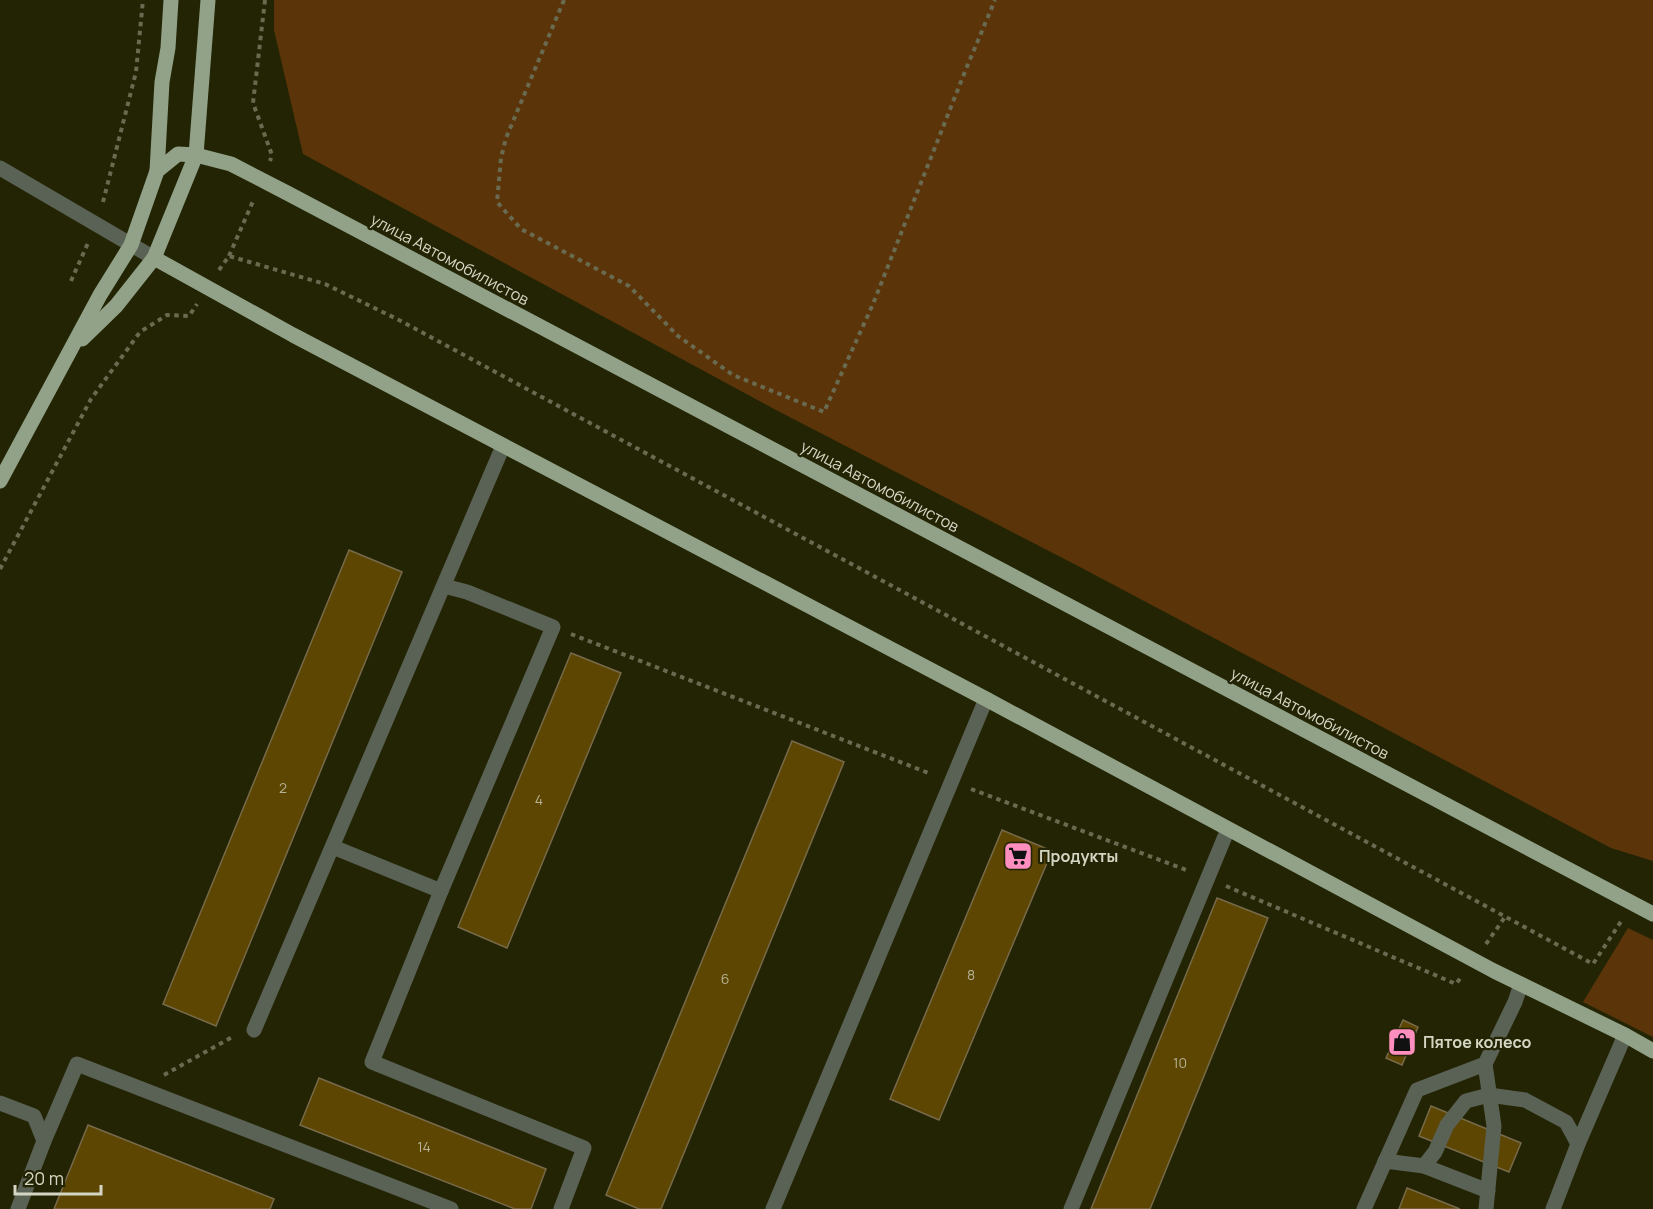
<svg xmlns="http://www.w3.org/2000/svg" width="1653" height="1209" font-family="Manrope,sans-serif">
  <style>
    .green { fill: #5b3509 }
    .building { fill: #5c4602; stroke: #776a4a; stroke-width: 1.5 }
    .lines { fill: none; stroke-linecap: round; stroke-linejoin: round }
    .path { stroke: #696a50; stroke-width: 4; stroke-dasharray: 4.5 4.5; stroke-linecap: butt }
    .minor { stroke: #5a6255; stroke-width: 15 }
    .major { stroke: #91a288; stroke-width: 15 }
    .labels { text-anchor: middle; stroke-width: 4.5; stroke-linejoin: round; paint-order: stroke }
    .number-label { font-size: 14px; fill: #b6b293 }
    .street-label { font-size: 16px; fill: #d4d6c3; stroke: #232404 }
    .poi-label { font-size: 16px; font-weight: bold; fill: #d4d6c3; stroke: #232404; text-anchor: start }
  </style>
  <rect width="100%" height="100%" fill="#232404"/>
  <g class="green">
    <path d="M 274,0 L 1653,0 L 1653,861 L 1611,848 L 1078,566 L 774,409 L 303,154 L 274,30 Z"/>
    <path d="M 1628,928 L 1653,940 L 1653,1037 L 1583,1002 Z"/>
  </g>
  <g class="building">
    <path d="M 349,550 L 402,572 L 216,1026 L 163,1004 Z"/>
    <path d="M 571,653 L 621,673 L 507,948 L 458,927 Z"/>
    <path d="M 792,741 L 844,762 L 661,1209 L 639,1209 L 606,1195 Z"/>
    <path d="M 1002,830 L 1052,851 L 939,1120 L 890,1099 Z"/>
    <path d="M 1217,898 L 1268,918 L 1150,1209 L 1091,1209 Z"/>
    <path d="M 1403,1020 L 1418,1027 L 1402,1065 L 1386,1058 Z"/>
    <path d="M 319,1078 L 546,1169 L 531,1209 L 515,1209 L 300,1125 Z"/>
    <path d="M 1431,1106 L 1521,1143 L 1509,1172 L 1419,1136 Z"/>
    <path d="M 88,1125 L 274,1199 L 270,1209 L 54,1209 Z"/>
    <path d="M 1407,1188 L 1440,1201 L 1460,1209 L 1399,1209 Z"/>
  </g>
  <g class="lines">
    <g class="path">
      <path d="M 265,0 L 253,103 L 272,155 L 270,161"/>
      <path d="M 564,0 L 506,138 L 501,158 L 497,202 L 521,229 L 629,286 L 678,336 L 733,375 L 824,412 L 873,304 L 966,69 L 995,0"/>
      <path d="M 103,202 L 136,72 L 143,0"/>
      <path d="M 229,256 L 254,199"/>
      <path d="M 219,270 L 229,256 L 325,284 L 399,320 L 1593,964 L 1622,920"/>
      <path d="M 71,281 L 88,243"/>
      <path d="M 0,569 L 91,399 L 140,332 L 167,315 L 189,316 L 197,304"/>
      <path d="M 571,634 L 931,774"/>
      <path d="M 971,789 L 1189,871"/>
      <path d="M 1226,886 L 1456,984 L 1462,976"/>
      <path d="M 1486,944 L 1505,917"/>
      <path d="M 164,1075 L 234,1036"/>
    </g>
    <g class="minor">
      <path d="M 0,168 L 154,258"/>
      <path d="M 333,847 L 441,891 L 372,1062 L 584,1148 L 561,1209"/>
      <path d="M 441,891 L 553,627 L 467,592 L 444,586"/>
      <path d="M 254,1030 L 503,446"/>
      <path d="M 0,1103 L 34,1116 L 44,1141 L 18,1209"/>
      <path d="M 44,1141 L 77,1064 L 451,1209"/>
      <path d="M 1385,1161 L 1424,1166 L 1435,1152 L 1447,1125 L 1466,1101 L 1489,1095 L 1525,1100 L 1566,1122 L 1578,1144"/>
      <path d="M 1424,1166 L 1488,1191"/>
      <path d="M 773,1209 L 986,699"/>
      <path d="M 1071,1209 L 1228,829"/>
      <path d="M 1364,1209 L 1417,1090 L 1485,1064"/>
      <path d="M 1486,1209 L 1494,1126 L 1485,1064 L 1515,1002 L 1521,984"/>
      <path d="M 1553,1209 L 1578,1144 L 1625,1035"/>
    </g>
    <g class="major">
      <path d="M 157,171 L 162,82 L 168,48 L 171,0"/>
      <path d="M 154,258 L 293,335 L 986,699 L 1494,971 L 1625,1035 L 1653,1051"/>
      <path d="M 82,339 L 116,306 L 154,258 L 196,155 L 208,0"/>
      <path d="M 0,481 L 100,295 L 131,245 L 157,171 L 178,154 L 196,155 L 231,164 L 289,194 L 1653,914"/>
    </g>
  </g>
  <defs>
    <g id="supermarket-square" transform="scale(1.5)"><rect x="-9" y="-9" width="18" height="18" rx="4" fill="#fe8ebe" stroke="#232404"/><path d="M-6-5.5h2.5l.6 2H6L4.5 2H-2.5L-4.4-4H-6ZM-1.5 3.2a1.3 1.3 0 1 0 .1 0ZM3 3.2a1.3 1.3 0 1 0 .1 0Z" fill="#111"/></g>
    <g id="shop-square" transform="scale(1.5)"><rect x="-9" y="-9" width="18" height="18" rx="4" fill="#fe8ebe" stroke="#232404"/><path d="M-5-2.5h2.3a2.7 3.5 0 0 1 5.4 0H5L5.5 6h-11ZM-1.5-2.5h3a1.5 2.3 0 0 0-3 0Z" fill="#111"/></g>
  </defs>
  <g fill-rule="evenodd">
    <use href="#supermarket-square" x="1018" y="856"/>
    <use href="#shop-square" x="1402" y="1042"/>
  </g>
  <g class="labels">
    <g class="number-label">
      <text x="283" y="793">2</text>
      <text x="539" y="805">4</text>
      <text x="971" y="980">8</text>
      <text x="725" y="984">6</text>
      <text x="1180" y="1068">10</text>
      <text x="424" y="1152">14</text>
    </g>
    <g class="street-label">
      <text transform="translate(450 259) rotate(28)" y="6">улица Автомобилистов</text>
      <text transform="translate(880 486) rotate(28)" y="6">улица Автомобилистов</text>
      <text transform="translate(1310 713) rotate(28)" y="6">улица Автомобилистов</text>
    </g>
    <g class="poi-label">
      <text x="1039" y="862">Продукты</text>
      <text x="1423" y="1048">Пятое колесо</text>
    </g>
  </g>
  <path d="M15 1185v9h86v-9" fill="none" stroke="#d4d6c3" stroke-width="3"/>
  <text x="24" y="1185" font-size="18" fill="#d4d6c3" stroke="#232404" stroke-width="4.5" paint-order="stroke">20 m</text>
</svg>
